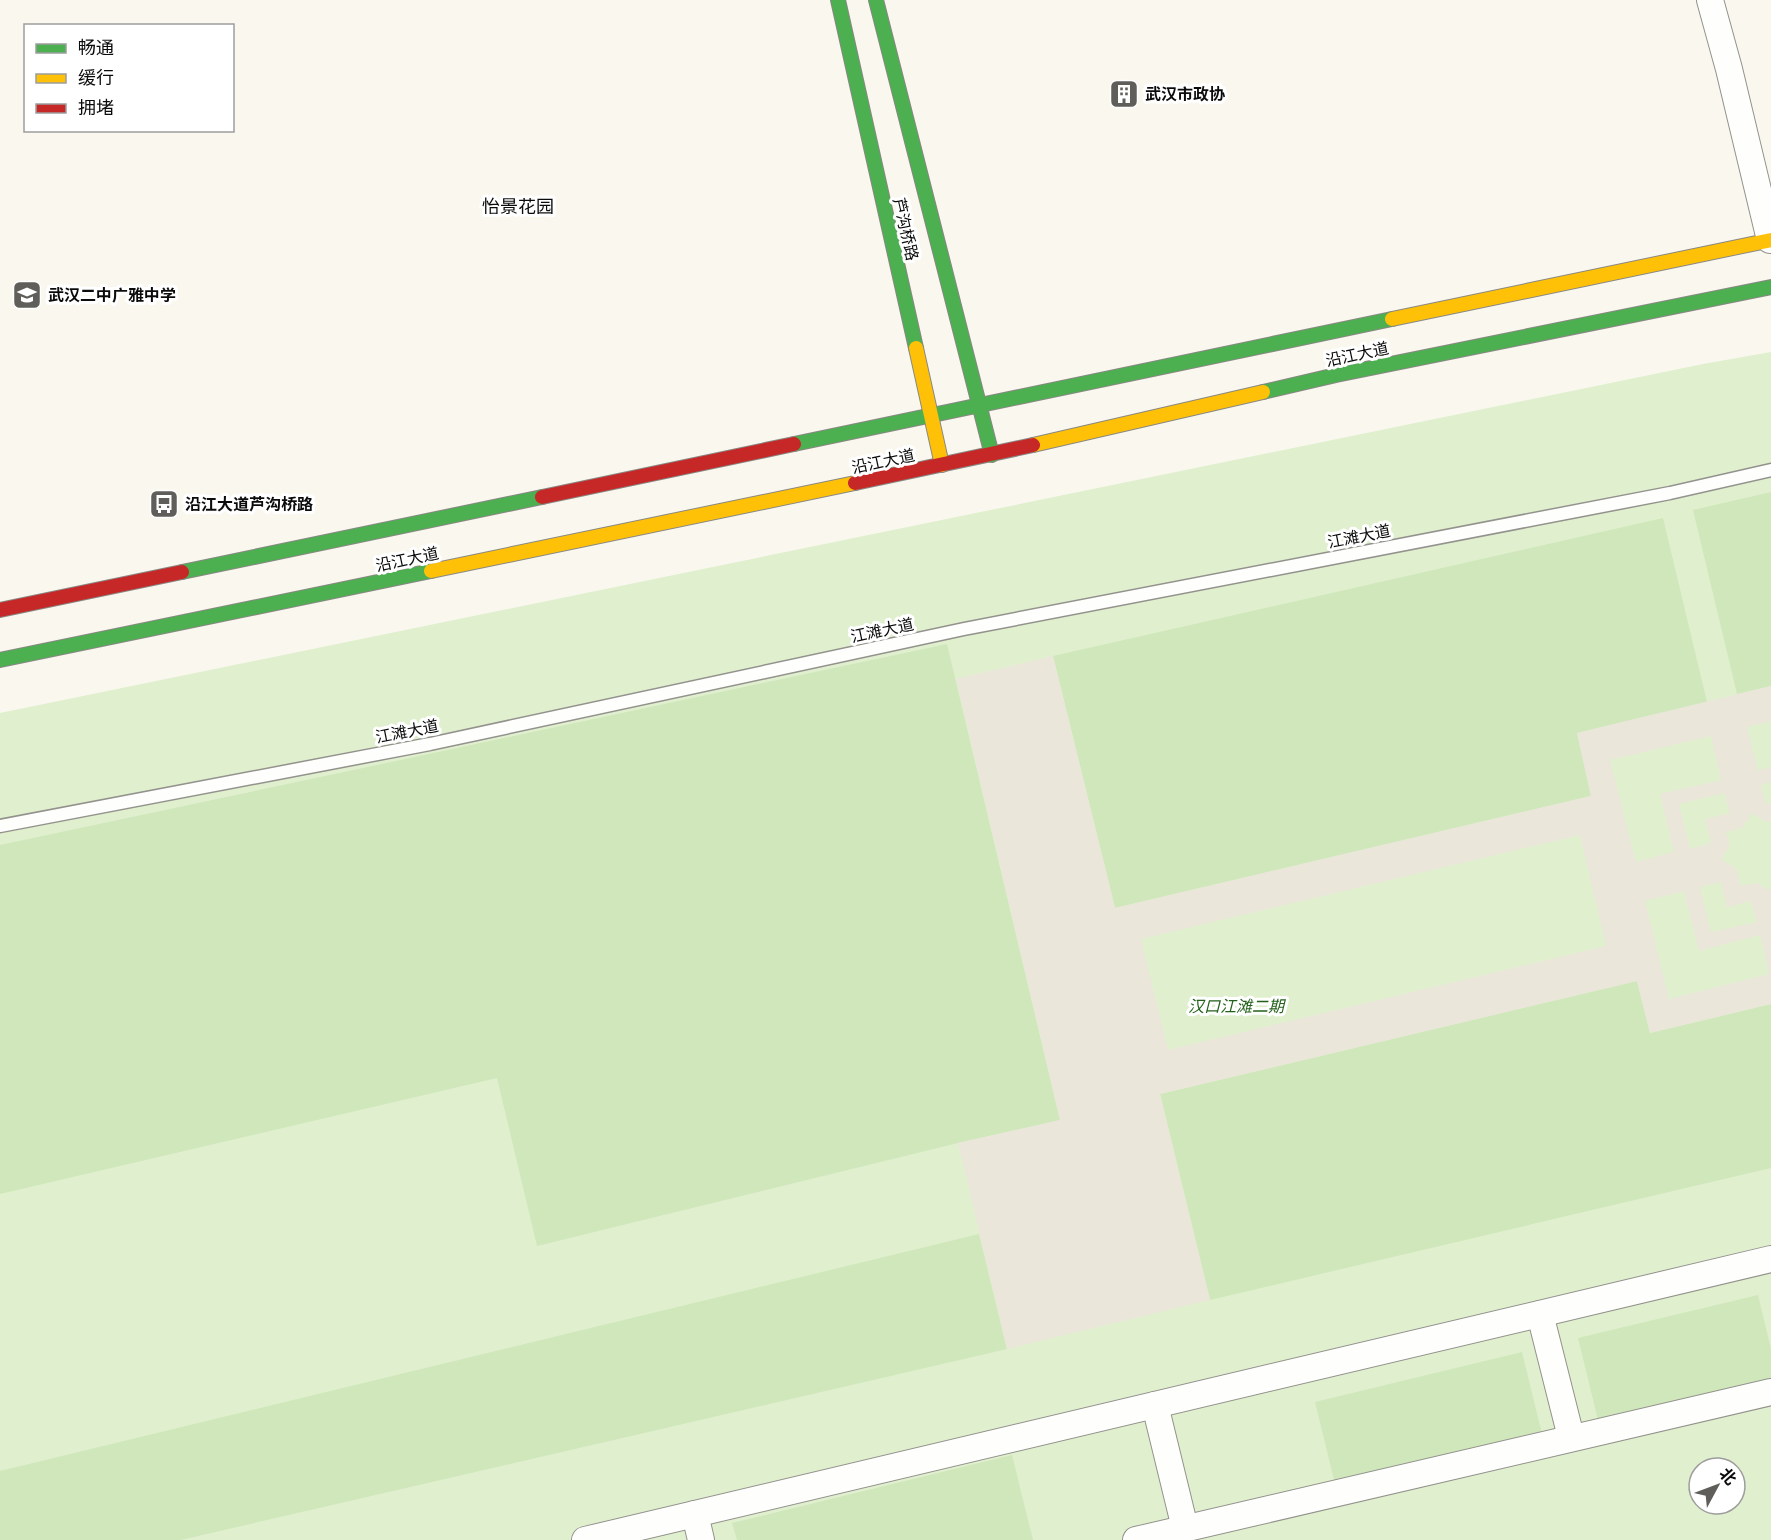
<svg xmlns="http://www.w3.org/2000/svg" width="1771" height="1540" font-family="'PT Serif','Noto Sans SC',serif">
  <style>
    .green { fill: #e0efce; fill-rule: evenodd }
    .forest { fill: #cfe7bb }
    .plaza { fill: #eae7da; fill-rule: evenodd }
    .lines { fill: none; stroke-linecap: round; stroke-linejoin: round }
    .lane-casing { stroke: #93928d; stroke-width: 15 }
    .street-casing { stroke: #93928d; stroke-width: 28 }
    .fast-casing { stroke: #898884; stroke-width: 16 }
    .slow-casing { stroke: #898884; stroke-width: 16 }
    .jam-casing { stroke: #898884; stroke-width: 16 }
    .lane { stroke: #fefefc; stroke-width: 12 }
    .street { stroke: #fefefc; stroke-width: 26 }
    .fast { stroke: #4caf50; stroke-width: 14 }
    .slow { stroke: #ffc107; stroke-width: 14 }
    .jam { stroke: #c62828; stroke-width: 14 }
    .labels { text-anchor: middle; stroke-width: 6; stroke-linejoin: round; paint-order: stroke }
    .poi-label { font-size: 16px; font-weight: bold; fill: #0b0b0b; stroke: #fff; text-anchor: start }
    .street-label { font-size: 16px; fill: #0b0b0b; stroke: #fff }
    .park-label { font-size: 16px; font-style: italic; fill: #24621c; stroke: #fff }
    .neighbourhood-label { font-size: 18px; fill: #0b0b0b; stroke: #fff }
  </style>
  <rect width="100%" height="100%" fill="#faf8ee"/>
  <path class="green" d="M 1771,352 L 1771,1540 L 0,1540 L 0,713 L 1703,364 ZM 1699,1468 L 1735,1468 L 1735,1504 L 1699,1504 Z"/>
  <g class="forest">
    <path d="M 1771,492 L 1771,686 L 1737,694 L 1693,510 Z"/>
    <path d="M 1663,518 L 1707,702 L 1577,733 L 1591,796 L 1115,908 L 1053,656 Z"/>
    <path d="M 947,644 L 1060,1120 L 958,1143 L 537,1246 L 497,1078 L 0,1194 L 0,845 Z"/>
    <path d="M 1637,981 L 1650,1033 L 1771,1004 L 1771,1168 L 1210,1300 L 1160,1094 Z"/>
    <path d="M 979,1234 L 1007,1349 L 181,1540 L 0,1540 L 0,1471 Z"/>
    <path d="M 1758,1295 L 1771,1349 L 1771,1382 L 1599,1424 L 1578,1338 Z"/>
    <path d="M 1522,1352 L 1543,1438 L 1336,1488 L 1315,1402 Z"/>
    <path d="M 1012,1455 L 1033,1540 L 737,1540 L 732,1523 Z"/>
  </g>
  <path class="plaza" d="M 1053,656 L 1115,908 L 1591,796 L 1577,733 L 1771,686 L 1771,721 L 1747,727 L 1758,770 L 1771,767 L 1771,782 L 1761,785 L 1766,804 L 1771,803 L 1771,820 L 1766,822 L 1752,813 L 1742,828 L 1726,832 L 1730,846 L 1721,859 L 1736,869 L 1741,886 L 1757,883 L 1768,890 L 1771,886 L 1771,1004 L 1650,1033 L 1637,981 L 1160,1094 L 1210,1300 L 1007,1349 L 958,1143 L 1060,1120 L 956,679 ZM 1711,736 L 1721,780 L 1660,794 L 1674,852 L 1636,862 L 1610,760 ZM 1724,793 L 1730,813 L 1705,819 L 1711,843 L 1690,849 L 1679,804 ZM 1580,835 L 1606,946 L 1168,1050 L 1141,939 ZM 1721,882 L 1727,907 L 1751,901 L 1757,922 L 1711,932 L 1700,887 ZM 1684,891 L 1699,951 L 1760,935 L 1769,974 L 1669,999 L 1645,901 Z"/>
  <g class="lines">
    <g class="lane-casing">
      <path id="lane" d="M 0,826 L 430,744 L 964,629 L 1670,493 L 1771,470"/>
    </g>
    <g class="street-casing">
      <g id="street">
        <path d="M 1710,0 L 1729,69 L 1770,240"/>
        <path d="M 1540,1314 L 1571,1437"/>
        <path d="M 1155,1405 L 1185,1528"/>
        <path d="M 695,1514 L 701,1540"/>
        <path d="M 585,1540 L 1771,1259"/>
        <path d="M 1136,1540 L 1771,1392"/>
      </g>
    </g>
    <g class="fast-casing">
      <g id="fast">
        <path d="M 838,0 L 916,348"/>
        <path d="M 876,0 L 992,455"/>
        <path d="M 1263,392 L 1336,375 L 1771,287"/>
        <path d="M 794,444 L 1392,319"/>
        <path d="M 182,572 L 542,497"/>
        <path d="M 0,660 L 431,571"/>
      </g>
    </g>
    <g class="slow-casing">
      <g id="slow">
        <path d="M 1392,319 L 1771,240"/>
        <path d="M 916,348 L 942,465"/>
        <path d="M 1033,445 L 1263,392"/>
        <path d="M 431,571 L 855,483"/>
      </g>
    </g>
    <g class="jam-casing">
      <g id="jam">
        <path d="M 855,483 L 1033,445"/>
        <path d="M 542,497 L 794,444"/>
        <path d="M 0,610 L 182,572"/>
      </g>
    </g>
    <use href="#lane" class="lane"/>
    <use href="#street" class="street"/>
    <use href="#fast" class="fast"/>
    <use href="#slow" class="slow"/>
    <use href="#jam" class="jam"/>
  </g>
  <defs>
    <g id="building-square" transform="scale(1.5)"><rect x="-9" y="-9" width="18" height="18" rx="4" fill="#5f5e5a" stroke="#fff"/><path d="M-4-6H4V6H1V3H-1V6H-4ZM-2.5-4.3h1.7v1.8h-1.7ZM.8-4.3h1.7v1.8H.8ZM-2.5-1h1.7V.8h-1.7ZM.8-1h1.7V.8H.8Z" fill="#fff"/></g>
    <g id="school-square" transform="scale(1.5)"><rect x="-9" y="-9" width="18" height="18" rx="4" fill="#5f5e5a" stroke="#fff"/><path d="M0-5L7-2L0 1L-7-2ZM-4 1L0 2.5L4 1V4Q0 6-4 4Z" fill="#fff"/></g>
    <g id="bus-square" transform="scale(1.5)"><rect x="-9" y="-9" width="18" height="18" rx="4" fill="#5f5e5a" stroke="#fff"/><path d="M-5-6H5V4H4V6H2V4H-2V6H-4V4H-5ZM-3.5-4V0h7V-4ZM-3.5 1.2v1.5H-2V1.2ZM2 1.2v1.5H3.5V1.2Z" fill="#fff"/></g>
  </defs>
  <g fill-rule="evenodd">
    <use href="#building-square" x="1124" y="94"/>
    <use href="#school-square" x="27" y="295"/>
    <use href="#bus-square" x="164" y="504"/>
  </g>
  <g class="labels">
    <g class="poi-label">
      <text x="1145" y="100">武汉市政协</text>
      <text x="48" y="301">武汉二中广雅中学</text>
      <text x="185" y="510">沿江大道芦沟桥路</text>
    </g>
    <g class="street-label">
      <text transform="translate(906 229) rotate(77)" y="6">芦沟桥路</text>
      <text transform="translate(1357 354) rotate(-12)" y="6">沿江大道</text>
      <text transform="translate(883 461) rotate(-12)" y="6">沿江大道</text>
      <text transform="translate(1359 536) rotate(-11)" y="6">江滩大道</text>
      <text transform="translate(407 559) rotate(-12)" y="6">沿江大道</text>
      <text transform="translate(882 630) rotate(-12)" y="6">江滩大道</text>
      <text transform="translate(407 731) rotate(-11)" y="6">江滩大道</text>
    </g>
    <g class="park-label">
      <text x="1236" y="1012">汉口江滩二期</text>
    </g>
    <g class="neighbourhood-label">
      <text x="518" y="213">怡景花园</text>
    </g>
  </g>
  <rect x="24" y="24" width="210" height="108" fill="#ffffff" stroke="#9d9d9d" stroke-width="1.5"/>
  <rect x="36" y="44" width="30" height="9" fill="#4caf50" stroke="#9d9d9d" stroke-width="1.5"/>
  <text x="78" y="54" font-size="18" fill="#0b0b0b">畅通</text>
  <rect x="36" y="74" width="30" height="9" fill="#ffc107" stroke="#9d9d9d" stroke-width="1.5"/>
  <text x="78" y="84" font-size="18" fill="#0b0b0b">缓行</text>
  <rect x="36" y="104" width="30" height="9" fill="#c62828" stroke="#9d9d9d" stroke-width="1.5"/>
  <text x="78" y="114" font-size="18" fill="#0b0b0b">拥堵</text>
  <g transform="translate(1717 1486) rotate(49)"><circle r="28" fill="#ffffff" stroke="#9d9d9d" stroke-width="1.5"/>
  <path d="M0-4.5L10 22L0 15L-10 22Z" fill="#5f5e5a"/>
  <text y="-9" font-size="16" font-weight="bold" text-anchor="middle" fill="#0b0b0b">北</text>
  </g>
</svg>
